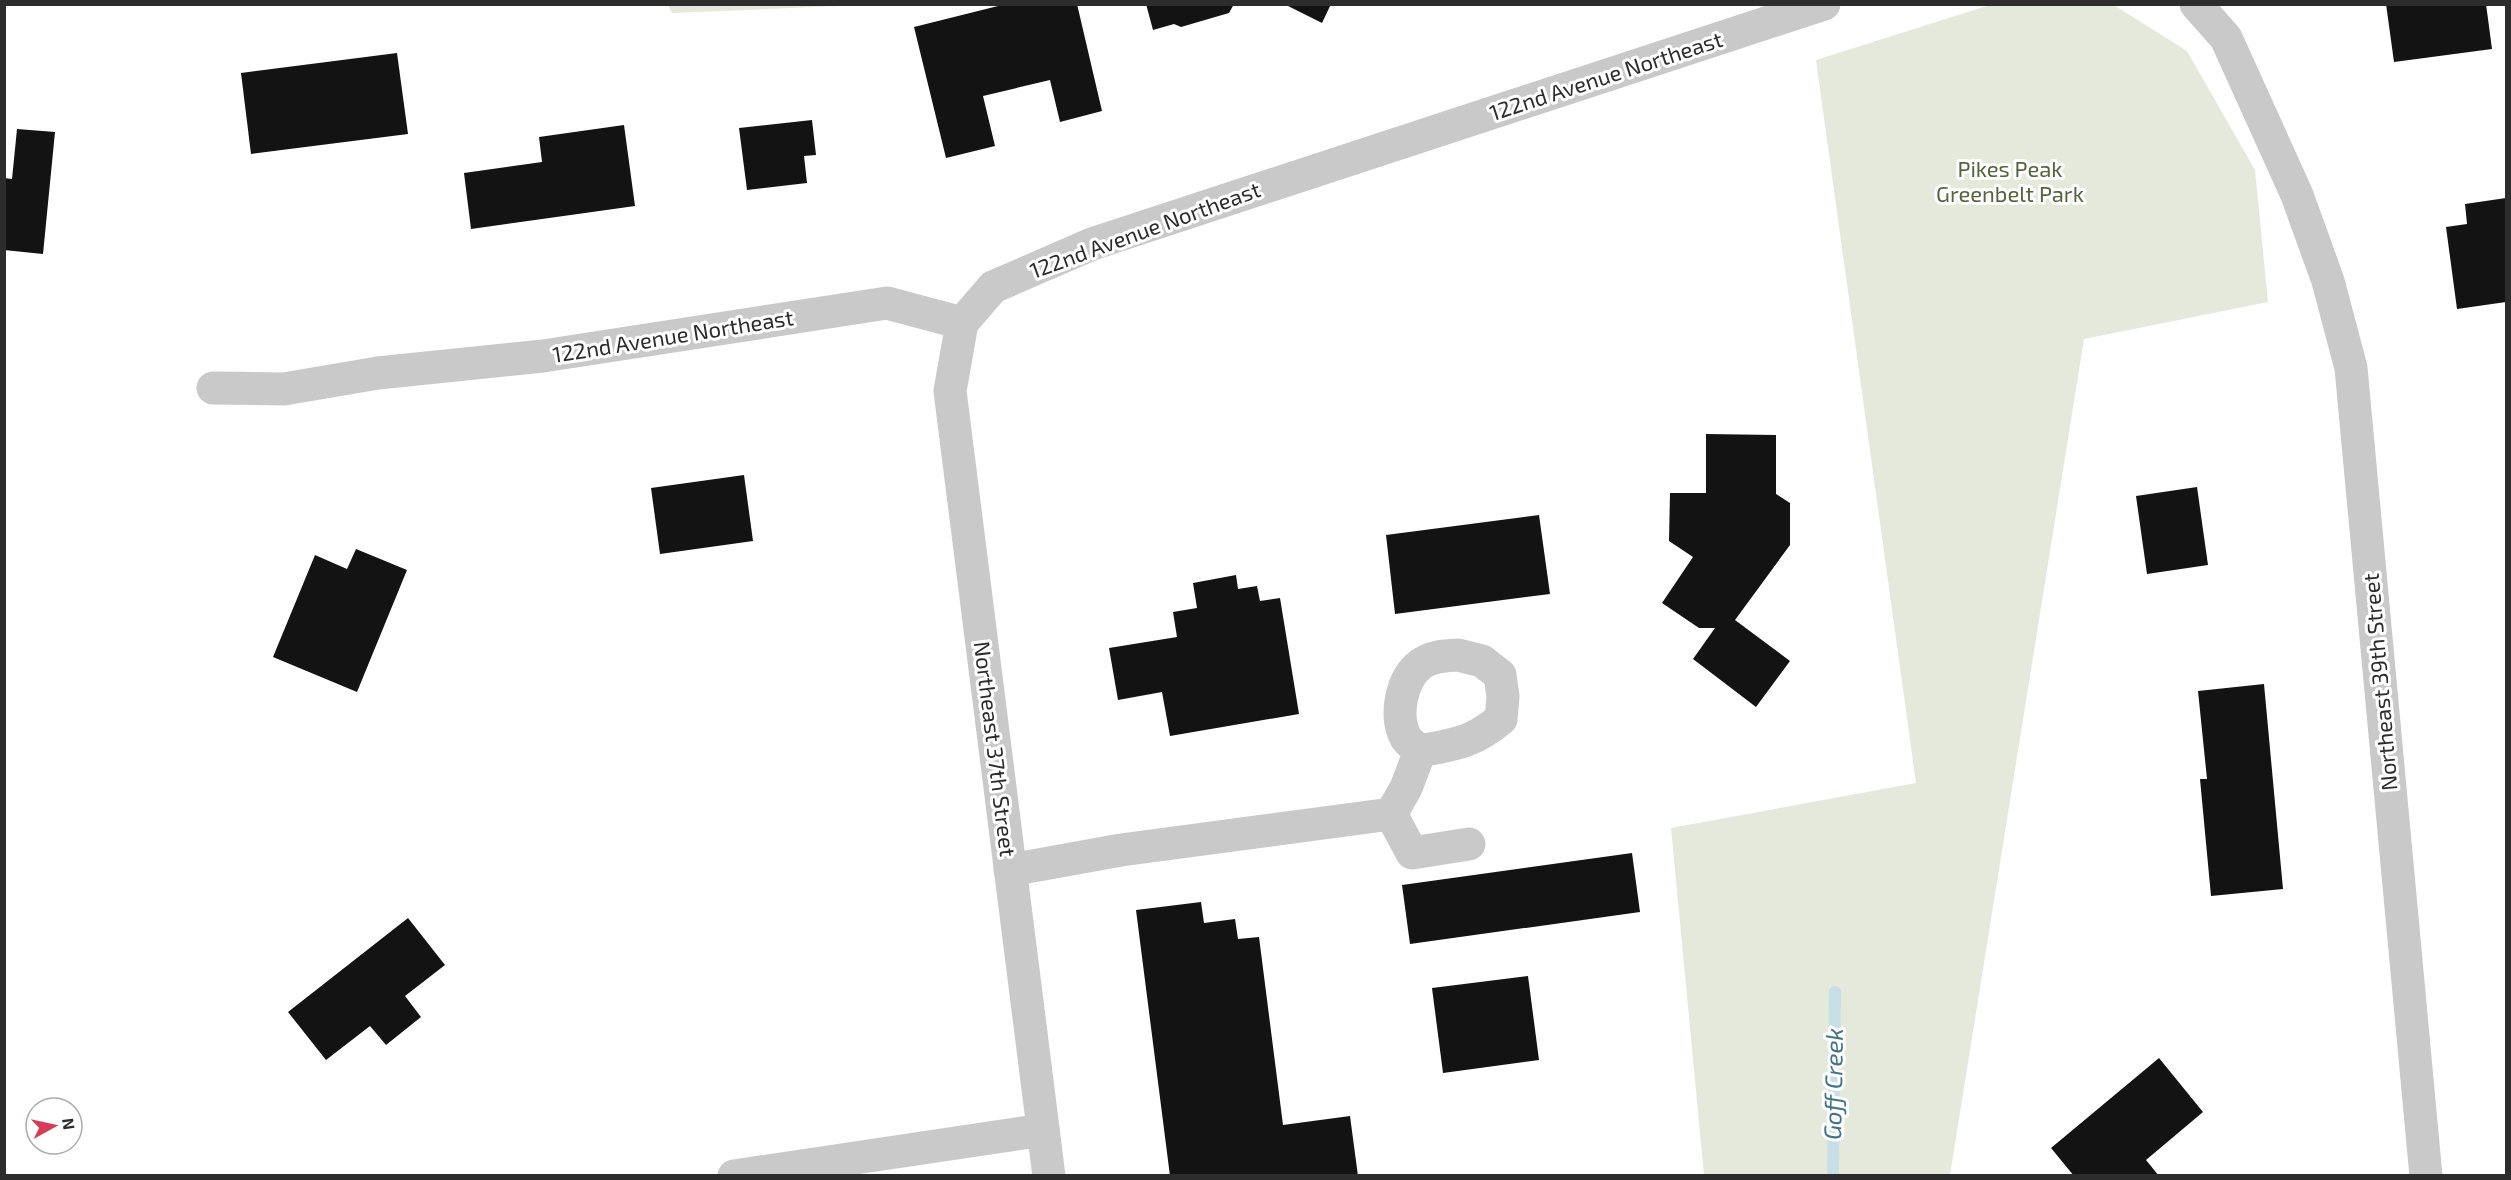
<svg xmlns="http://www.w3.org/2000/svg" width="2511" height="1180" font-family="'Exo 2',sans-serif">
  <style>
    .green { fill: #e4e9db }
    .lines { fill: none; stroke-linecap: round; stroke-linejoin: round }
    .stream { stroke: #c8dfe8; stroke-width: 12 }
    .building { fill: #131313 }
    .minor { stroke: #c9c9c9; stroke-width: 33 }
    .labels { text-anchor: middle; stroke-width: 6; stroke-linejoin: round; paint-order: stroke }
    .street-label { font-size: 22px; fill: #2c2c2c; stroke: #fff }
    .park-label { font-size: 22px; fill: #54643e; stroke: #fff }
    .water-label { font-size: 24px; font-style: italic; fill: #427387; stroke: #fff }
  </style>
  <rect width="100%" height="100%" fill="#fff"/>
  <g class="green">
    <path d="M 1993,4 L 2114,5 L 2187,51 L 2255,170 L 2268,302 L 2084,339 L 1950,1175 L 1704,1175 L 1671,828 L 1916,783 L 1816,60 Z"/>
    <path d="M 668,5 L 863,5 L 672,13 Z"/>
  </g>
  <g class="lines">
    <path class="stream" d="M 1833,1176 L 1835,992"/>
  </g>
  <g class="building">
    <path d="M 1006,4 L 1077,4 L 1102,111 L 1060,122 L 1050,80 L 983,96 L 995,146 L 946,158 L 914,27 Z"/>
    <path d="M 1146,4 L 1234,4 L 1229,13 L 1181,27 L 1174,24 L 1153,30 Z"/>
    <path d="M 1284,4 L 1331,4 L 1322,23 Z"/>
    <path d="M 2386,4 L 2486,4 L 2492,49 L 2394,62 Z"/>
    <path d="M 397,53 L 408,134 L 251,154 L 241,73 Z"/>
    <path d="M 812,120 L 816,155 L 804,156 L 807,183 L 747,190 L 739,128 Z"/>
    <path d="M 624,125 L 635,206 L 471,229 L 464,173 L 542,162 L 539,137 Z"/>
    <path d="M 17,129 L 55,132 L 43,254 L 4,250 L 4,178 L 12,179 Z"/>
    <path d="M 2506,198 L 2506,302 L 2457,309 L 2446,227 L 2467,224 L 2465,204 Z"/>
    <path d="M 1706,434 L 1776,435 L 1776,494 L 1790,503 L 1790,545 L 1735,620 L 1790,661 L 1756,707 L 1693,659 L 1715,628 L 1699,628 L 1662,603 L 1693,557 L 1669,541 L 1670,493 L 1706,493 Z"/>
    <path d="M 744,475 L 753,541 L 660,554 L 651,488 Z"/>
    <path d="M 2197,487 L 2208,565 L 2147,574 L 2136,496 Z"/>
    <path d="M 1539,515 L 1550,594 L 1395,614 L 1386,535 Z"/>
    <path d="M 356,549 L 407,570 L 357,692 L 273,657 L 315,555 L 347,569 Z"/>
    <path d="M 1236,575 L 1238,589 L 1257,586 L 1260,601 L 1280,598 L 1299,714 L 1170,736 L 1162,692 L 1118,700 L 1109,648 L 1177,637 L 1173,612 L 1197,608 L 1193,583 Z"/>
    <path d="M 2264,684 L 2283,889 L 2211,896 L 2200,779 L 2207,779 L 2198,691 Z"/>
    <path d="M 1632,853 L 1640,912 L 1410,944 L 1402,885 Z"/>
    <path d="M 1201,902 L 1204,923 L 1235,919 L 1238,939 L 1259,937 L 1283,1125 L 1350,1116 L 1358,1176 L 1170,1176 L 1136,910 Z"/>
    <path d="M 408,918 L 445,965 L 405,996 L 421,1017 L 386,1045 L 370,1026 L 326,1060 L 288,1012 Z"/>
    <path d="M 1528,976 L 1539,1060 L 1443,1073 L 1432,988 Z"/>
    <path d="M 2159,1058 L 2203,1112 L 2146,1160 L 2159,1176 L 2074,1176 L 2051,1148 Z"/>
  </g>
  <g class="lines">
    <g class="minor">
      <path d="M 2196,4 L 2226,38 L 2297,195 L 2328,281 L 2351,368 L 2426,1176"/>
      <path d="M 962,323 L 993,287 L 1092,244 L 1824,4"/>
      <path d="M 962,323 L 950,391 L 1049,1176"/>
      <path d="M 213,388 L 284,389 L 378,373 L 543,356 L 887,303 L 962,323"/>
      <path d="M 1458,655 L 1482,661 L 1500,675 L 1503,697 L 1501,719 C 1472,743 1456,744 1420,751 C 1416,747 1409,743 1406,738 C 1394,716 1401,679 1421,664 C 1432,656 1445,656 1458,655 Z"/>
      <path d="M 1391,814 L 1412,853 L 1469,844"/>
      <path d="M 1010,870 L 1121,850 L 1391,814 L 1406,788 L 1420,751"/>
      <path d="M 734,1176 L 1043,1130"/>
    </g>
  </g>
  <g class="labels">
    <g class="street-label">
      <text transform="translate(1606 76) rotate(-18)" y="8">122nd Avenue Northeast</text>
      <text transform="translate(1145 230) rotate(-20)" y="8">122nd Avenue Northeast</text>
      <text transform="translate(673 336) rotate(-9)" y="8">122nd Avenue Northeast</text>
      <text transform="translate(2380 682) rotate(-95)" y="8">Northeast 39th Street</text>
      <text transform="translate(995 749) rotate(83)" y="8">Northeast 37th Street</text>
    </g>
    <g class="park-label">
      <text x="2010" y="177">Pikes Peak<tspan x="2010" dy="25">Greenbelt Park</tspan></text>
    </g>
    <g class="water-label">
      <text transform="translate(1834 1084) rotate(-89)" y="8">Goff Creek</text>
    </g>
  </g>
  <rect width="2511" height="1180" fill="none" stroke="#2c2c2c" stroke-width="12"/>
  <g transform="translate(54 1126) rotate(82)"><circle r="28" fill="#ffffff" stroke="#ababab" stroke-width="1.5"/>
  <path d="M0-4.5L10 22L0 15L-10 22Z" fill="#d63c57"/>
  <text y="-9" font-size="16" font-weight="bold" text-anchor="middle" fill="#2c2c2c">N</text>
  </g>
</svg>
